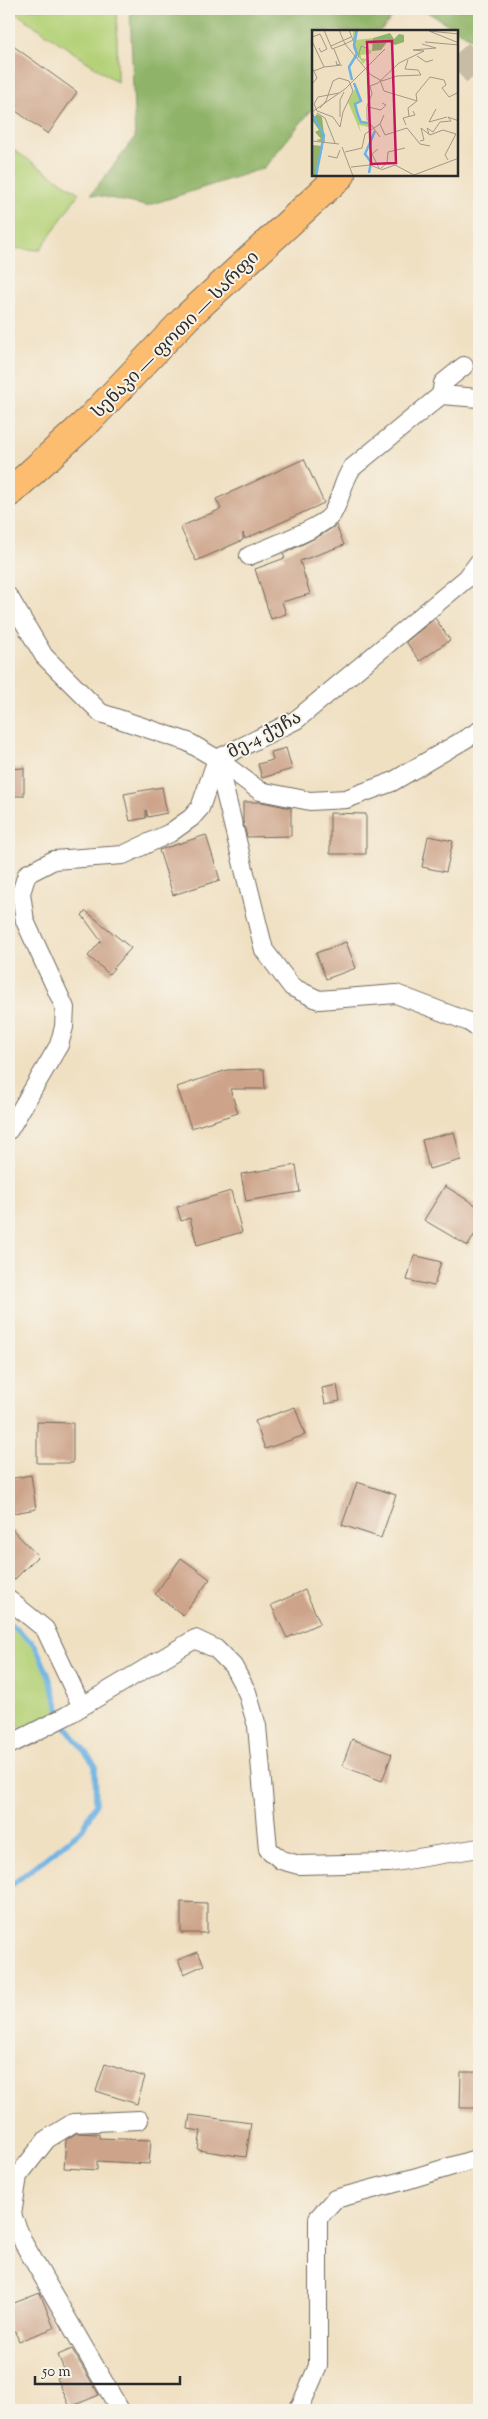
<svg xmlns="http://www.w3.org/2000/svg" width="488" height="2419" font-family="'Sorts Mill Goudy','Noto Serif Georgian',serif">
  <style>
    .green { fill: #b4d177; stroke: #707e51 }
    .forest { fill: #8fb368; stroke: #5d6f4a }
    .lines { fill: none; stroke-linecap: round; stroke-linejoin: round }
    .stream { stroke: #6db2e3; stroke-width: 5.5 }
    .building { fill: #cda48a }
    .highway-tunnel { stroke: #c9bca4; stroke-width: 28; stroke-dasharray: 28 14; stroke-linecap: butt }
    .street-casing { stroke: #706a60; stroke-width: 20 }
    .highway-casing { stroke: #706a60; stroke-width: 30 }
    .street { stroke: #fff; stroke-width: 18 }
    .highway { stroke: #fcbd6f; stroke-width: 28 }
    .labels { text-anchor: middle; stroke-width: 4; stroke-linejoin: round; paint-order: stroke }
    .street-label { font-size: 18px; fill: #2b2b2b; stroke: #f7f3e8 }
    .inset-river { fill: none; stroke: #6db2e3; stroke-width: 2.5 }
    .inset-road { fill: none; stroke: #a19886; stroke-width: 1 }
    .view { fill: #c2185b; fill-opacity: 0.15; stroke: #c2185b; stroke-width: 2.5 }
    .inset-edge { fill: none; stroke: #2b2b2b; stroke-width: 2.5 }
  </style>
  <rect width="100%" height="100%" fill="#f7f3e8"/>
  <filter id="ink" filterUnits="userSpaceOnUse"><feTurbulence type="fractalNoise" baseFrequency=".02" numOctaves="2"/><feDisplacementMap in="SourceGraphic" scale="10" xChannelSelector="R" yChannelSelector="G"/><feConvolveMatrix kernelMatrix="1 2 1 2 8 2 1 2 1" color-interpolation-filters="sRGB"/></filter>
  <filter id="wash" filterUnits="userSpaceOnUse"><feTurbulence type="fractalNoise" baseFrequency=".0096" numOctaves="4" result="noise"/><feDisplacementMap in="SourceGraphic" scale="20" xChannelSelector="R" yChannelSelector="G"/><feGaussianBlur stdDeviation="1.12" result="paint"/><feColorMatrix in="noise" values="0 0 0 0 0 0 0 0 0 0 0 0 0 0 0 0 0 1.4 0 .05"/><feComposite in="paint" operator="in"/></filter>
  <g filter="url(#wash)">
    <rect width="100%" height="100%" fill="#f0e0c2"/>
    <g class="green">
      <path d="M 10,9 L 117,9 L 117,82 Z"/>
      <path d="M 9,147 L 79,193 L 40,250 L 9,248 Z"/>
      <path d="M 9,1623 L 35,1645 L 61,1712 L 21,1730 L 9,1702 Z"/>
    </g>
    <g class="forest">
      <path d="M 130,9 L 400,9 L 380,31 L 313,31 L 313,108 L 264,168 L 146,206 L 91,194 L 135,138 Z"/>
      <path d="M 422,9 L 479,9 L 479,43 Z"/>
    </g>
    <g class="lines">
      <path class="stream" d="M 9,1623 L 35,1645 L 48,1674 L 64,1724 L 95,1765 L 96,1803 L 83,1829 L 9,1887"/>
    </g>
    <g id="blocks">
      <g class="building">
        <path d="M 9,43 L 77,92 L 48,134 L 9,106 Z"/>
        <path d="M 304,459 L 324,503 L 245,539 L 243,533 L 243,540 L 196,561 L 180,527 L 221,509 L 216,499 Z"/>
        <path d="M 336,525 L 344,545 L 300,561 L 310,594 L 282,602 L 286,614 L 271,619 L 255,569 L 285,558 L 283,554 L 323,534 Z"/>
        <path d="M 435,618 L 450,640 L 420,661 L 406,642 Z"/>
        <path d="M 286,748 L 292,769 L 262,778 L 258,764 L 273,760 L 271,752 Z"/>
        <path d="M 24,768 L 24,796 L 9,796 L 9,769 Z"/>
        <path d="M 162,787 L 167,813 L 148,817 L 146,810 L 146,818 L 130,821 L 124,794 Z"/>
        <path d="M 243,802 L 262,802 L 291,808 L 291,836 L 247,837 L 243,821 Z"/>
        <path d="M 330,813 L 366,814 L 366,854 L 330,854 Z"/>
        <path d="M 206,835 L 220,880 L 173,895 L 159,850 Z"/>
        <path d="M 428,836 L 453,841 L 446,872 L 422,867 Z"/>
        <path d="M 86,911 L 131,948 L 109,974 L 88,956 L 101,941 L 82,915 Z"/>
        <path d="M 346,942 L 356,968 L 326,979 L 316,953 Z"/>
        <path d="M 264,1069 L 265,1089 L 230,1089 L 238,1113 L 191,1128 L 177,1087 L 227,1070 Z"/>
        <path d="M 454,1132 L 461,1160 L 429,1169 L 422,1140 Z"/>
        <path d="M 296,1165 L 300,1192 L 246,1201 L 241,1174 Z"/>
        <path d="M 445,1186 L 479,1207 L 479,1227 L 468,1246 L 424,1220 Z"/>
        <path d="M 231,1191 L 242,1232 L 197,1245 L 190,1218 L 181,1221 L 177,1207 Z"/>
        <path d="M 414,1255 L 441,1262 L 434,1286 L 407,1280 Z"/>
        <path d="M 337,1385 L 340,1401 L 325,1404 L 322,1388 Z"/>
        <path d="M 295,1407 L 305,1435 L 265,1449 L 255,1421 Z"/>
        <path d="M 37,1422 L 73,1423 L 73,1463 L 37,1463 Z"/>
        <path d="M 31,1475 L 36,1509 L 9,1514 L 9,1479 Z"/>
        <path d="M 357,1482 L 396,1495 L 381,1538 L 342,1525 Z"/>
        <path d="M 9,1526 L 38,1556 L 9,1585 Z"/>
        <path d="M 181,1558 L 210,1579 L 183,1615 L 155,1594 Z"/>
        <path d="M 305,1590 L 320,1623 L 287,1638 L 271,1605 Z"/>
        <path d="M 352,1739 L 392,1754 L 382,1781 L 342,1766 Z"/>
        <path d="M 181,1902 L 207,1903 L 207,1933 L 181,1933 Z"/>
        <path d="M 198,1952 L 204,1965 L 184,1974 L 178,1960 Z"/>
        <path d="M 105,2064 L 145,2077 L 137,2104 L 96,2091 Z"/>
        <path d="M 461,2072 L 479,2072 L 479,2108 L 460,2108 Z"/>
        <path d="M 190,2115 L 251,2123 L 246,2157 L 198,2150 L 201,2131 L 188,2129 Z"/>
        <path d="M 76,2133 L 99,2134 L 99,2138 L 151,2140 L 149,2164 L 97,2161 L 97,2170 L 64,2168 L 66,2140 Z"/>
        <path d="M 40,2293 L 54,2328 L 19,2341 L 15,2331 L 9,2334 L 9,2305 Z"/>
        <path d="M 72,2349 L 99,2395 L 70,2407 L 57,2378 L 66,2374 L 58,2355 Z"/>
      </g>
    </g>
  </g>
  <g filter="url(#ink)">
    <use href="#blocks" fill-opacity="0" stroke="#706a60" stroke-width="1"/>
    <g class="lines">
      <path class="highway-tunnel" d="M 457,72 L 479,52"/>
      <g class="street-casing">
        <g id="street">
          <path d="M 464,366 L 443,383 L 441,395 L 479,398"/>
          <path d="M 249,556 C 265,549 324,527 332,514 C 341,500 342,482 352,468 L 441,395"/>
          <path d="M 9,597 L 44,656 L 101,713 L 188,742 L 217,759 L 260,791 L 310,801 L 346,799 L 392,782 L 479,731"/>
          <path d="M 217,760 L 264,950 L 292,987 L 319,1000 L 396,994 L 469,1022 L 479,1029"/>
          <path d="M 9,1130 L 59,1045 L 64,1027 L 65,1008 L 25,921 L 21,893 L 27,874 L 54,860 L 123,855 L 170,833 L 191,818 L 200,808 L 217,759 L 296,720 L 467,578 L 479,562"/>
          <path d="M 9,1600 L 45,1629 L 81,1705"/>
          <path d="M 9,1745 L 66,1716 L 195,1639 L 216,1649 L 233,1666 L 247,1692 L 257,1726 L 268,1849 L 281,1860 L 299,1865 L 388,1863 L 479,1848"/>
          <path d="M 120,2410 L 24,2244 L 12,2215 L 18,2176 L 47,2139 L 73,2123 L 139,2120"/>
          <path d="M 297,2410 L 301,2405 L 318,2366 L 318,2218 L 335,2199 L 410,2179 L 479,2158"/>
        </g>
      </g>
      <g class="highway-casing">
        <path id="highway" d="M 9,493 L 89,420 L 187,317 L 341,175"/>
      </g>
      <use href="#street" class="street"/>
      <use href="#highway" class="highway"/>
    </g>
  </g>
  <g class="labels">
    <g class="street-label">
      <text transform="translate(175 334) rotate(-45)" y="6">სენაკი — ფოთი — სარფი</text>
      <text transform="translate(264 734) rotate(-28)" y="6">მე-4 ქუჩა</text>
    </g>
  </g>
  <g transform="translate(312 30)">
    <rect width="146" height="146" fill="#f0e0c2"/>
    <path d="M 45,0 L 44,10 L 61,8 L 61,16 L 55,12 L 52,17 L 60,21 L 58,24 L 49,25 L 49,28 L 55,29 L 51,34 L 41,18 L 41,1 ZM 43,59 L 49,71 L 43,74 L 46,85 L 49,92 L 57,93 L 61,98 L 47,95 L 49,103 L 36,72 Z" fill="#b4d177"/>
    <path d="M 78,3 L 82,9 L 87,4 L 92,5 L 92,12 L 83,15 L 76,11 L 69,20 L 60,21 L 61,8 ZM 5,84 L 10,87 L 13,113 L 4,110 L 9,109 L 3,102 L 7,100 L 0,90 ZM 0,115 L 11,116 L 4,146 L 0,146 Z" fill="#8fb368"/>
    <path class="inset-river" d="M 40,50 L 37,37 L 45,24 L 42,15 L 45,0M 42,53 L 49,71 L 43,74 L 46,85 L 49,92 L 56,93M 0,84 L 12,105 L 4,146M 57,143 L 59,132 L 53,124 L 63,101"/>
    <path class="inset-road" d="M 12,0 L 20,19 L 33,14 L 59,45 L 70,51 L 85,46 L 109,45 L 106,40 L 93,39 L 96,30M 27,0 L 33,14 L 41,10 L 37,0M 117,1 L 147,13M 117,1 L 147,4M 0,7 L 8,4 L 15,19 L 9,22 L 7,18M 0,11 L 12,37 L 2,41M 113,12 L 147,15M 19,16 L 39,7M 22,19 L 28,34 L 25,35 L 24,31M 105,26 L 114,32 L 121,30M 46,28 L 49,16 L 55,18M 0,37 L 5,48 L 0,54M 12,37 L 30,35M 68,50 L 72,61 L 105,71 L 104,64 L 118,47 L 132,50 L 134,55 L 130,58 L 137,67 L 147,62M 27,63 L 6,67 L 2,74 L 5,81 L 21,87 L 28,97M 56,77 L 69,80 L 74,75 L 70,73M 8,78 L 14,71 L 21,51 L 27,48 L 37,51 L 41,61 L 31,82 L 28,97M 124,79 L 117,92 L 135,87M 0,82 L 33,59 L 73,19M 5,83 L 13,88 L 23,113M 97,86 L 96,78 L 105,71M 28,87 L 28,70 L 32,62M 68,94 L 73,105 L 95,98 L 108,114 L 118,116M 94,95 L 91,88 L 103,85 L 101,81M 117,104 L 115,98 L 121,102 L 128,92 L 139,91 L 136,87 L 147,91M 68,107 L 55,89 L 55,76 L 60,64 L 58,56 L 66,53 L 87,33 L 112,21 L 101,20 L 124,18 L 110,14M 0,111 L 27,114M 108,111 L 112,110 L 109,98 L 118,105 L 131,100 L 144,104 L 133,125 L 136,130M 30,117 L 41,146M 66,119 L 60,124 L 67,138M 33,122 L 50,118 L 53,104 L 68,94 L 72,85M 16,126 L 25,128 L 28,120M 39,137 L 58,135 L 68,139 L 75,133 L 76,122 L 93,118M 69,140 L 83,135 L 102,145 L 147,128"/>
    <path class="view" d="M 80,11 L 84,133 L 59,134 L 55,12 Z"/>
    <rect width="146" height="146" class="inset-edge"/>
  </g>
  <rect width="488" height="2419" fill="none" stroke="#f7f3e8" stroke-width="30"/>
  <path d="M35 2376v8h145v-8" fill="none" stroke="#2b2b2b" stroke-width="2.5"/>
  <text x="42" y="2376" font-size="15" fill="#2b2b2b" stroke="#f7f3e8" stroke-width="4" paint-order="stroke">50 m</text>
</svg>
